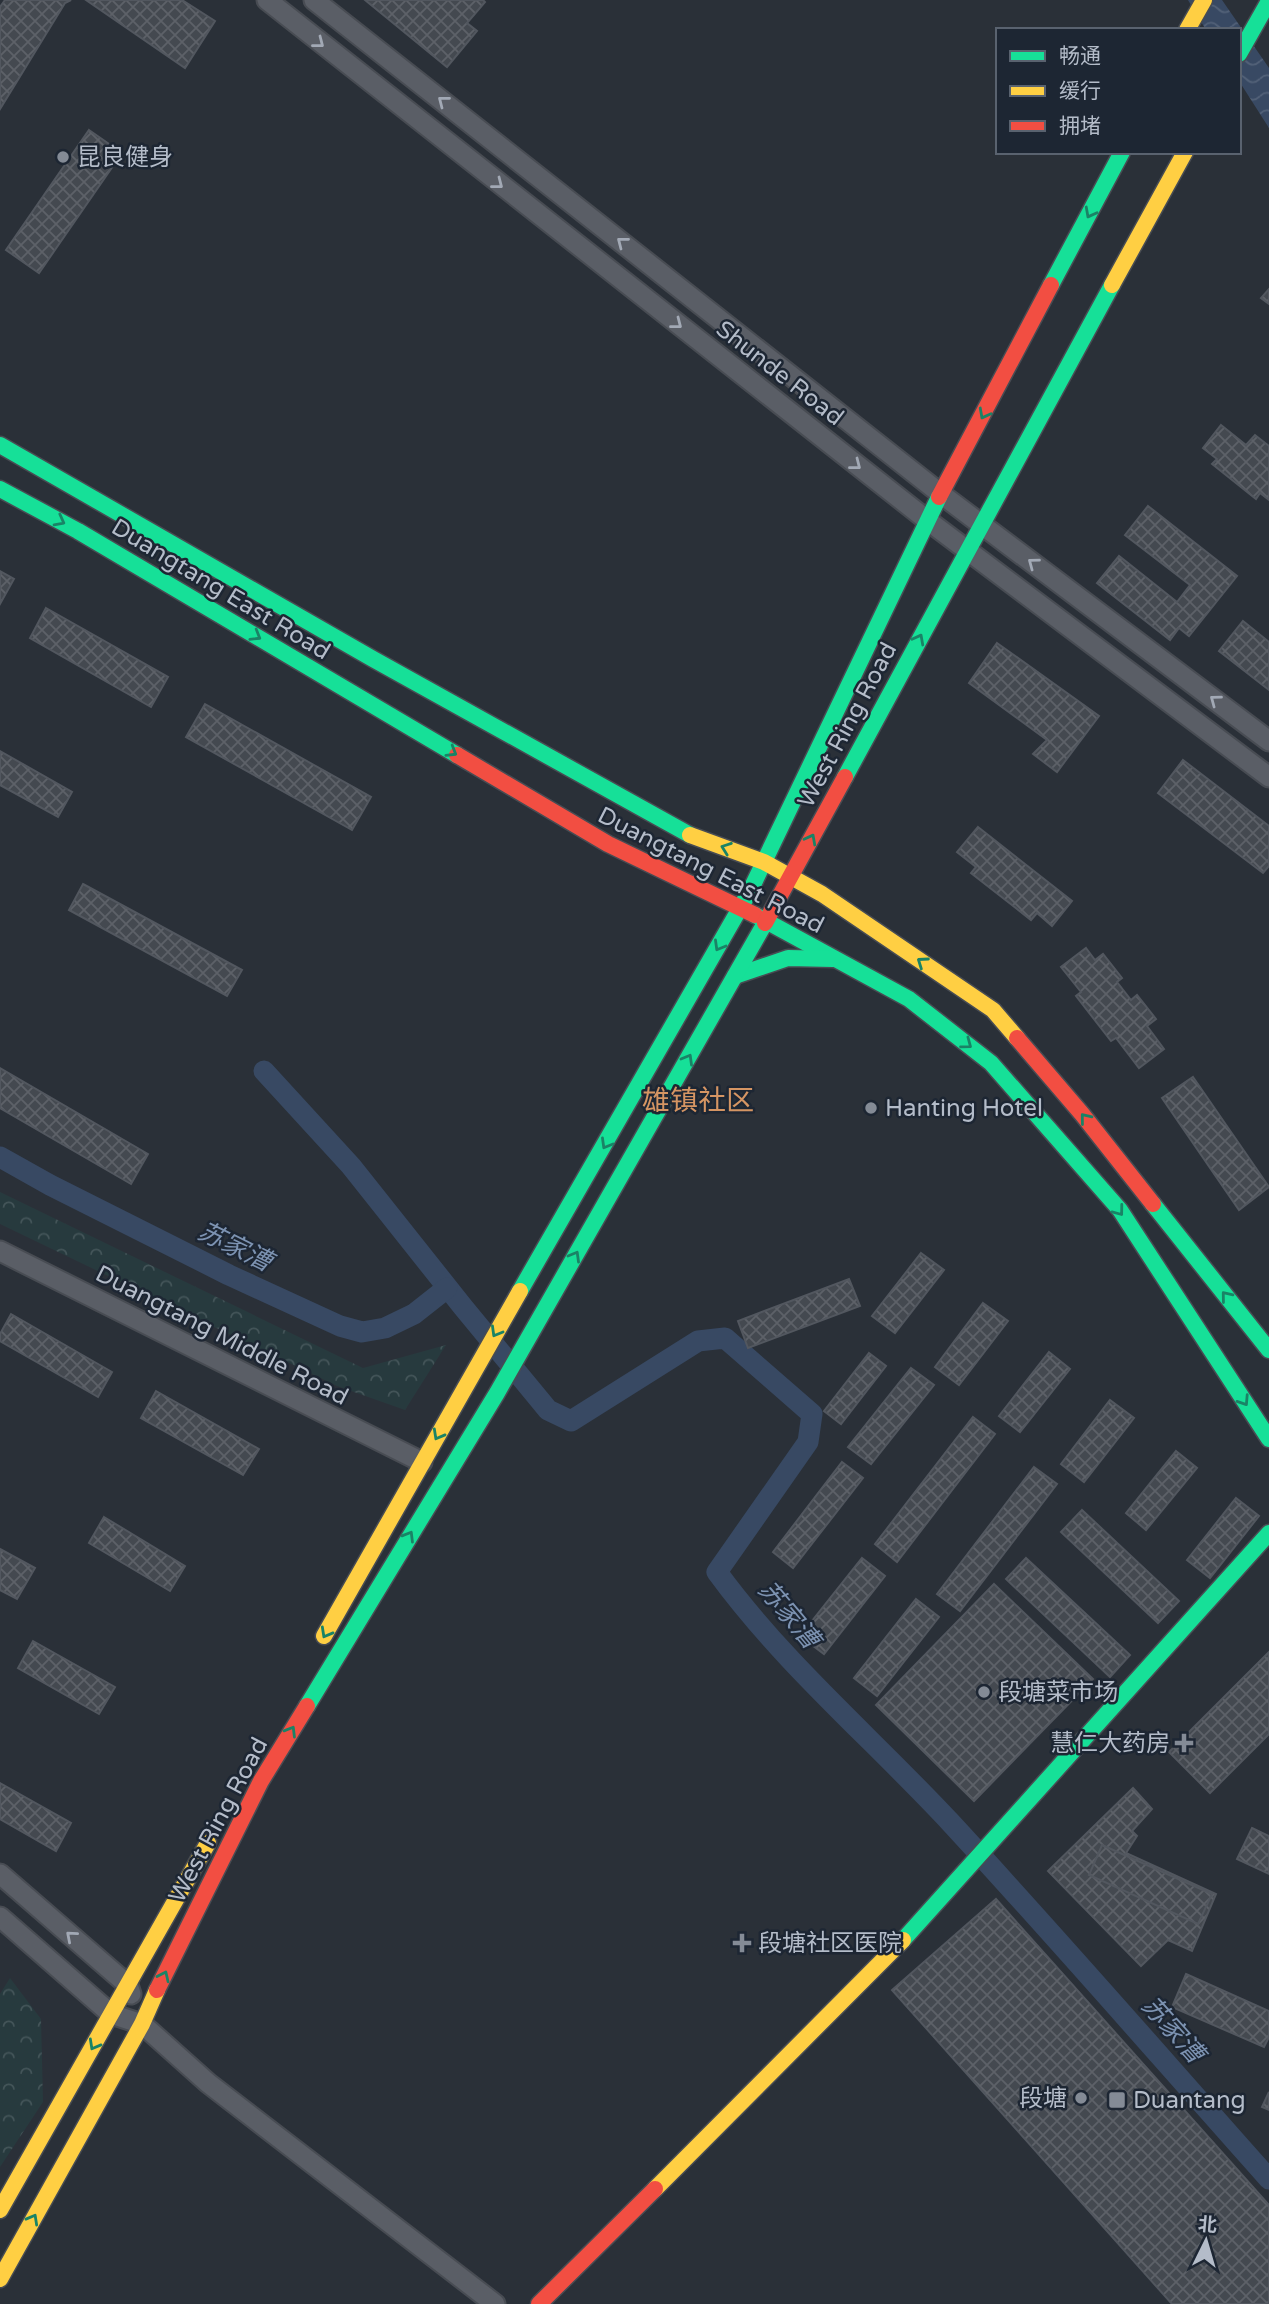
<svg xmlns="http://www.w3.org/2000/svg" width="1269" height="2304" font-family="'Varela Round','Noto Sans SC',sans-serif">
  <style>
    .park { fill: url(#park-crowns) }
    .water { fill: url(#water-waves) }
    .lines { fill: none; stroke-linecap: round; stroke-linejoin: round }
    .canal { stroke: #384963; stroke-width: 21 }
    .building { fill: url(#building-cross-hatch); stroke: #52575f; stroke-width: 2 }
    .street-casing { stroke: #484c53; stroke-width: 23 }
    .fast-casing { stroke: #484c53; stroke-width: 19 }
    .slow-casing { stroke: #484c53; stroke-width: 19 }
    .jam-casing { stroke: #484c53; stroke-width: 19 }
    .street { stroke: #5a5e66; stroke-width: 19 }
    .fast { stroke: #16e098; stroke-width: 16 }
    .slow { stroke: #ffcf43; stroke-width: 16 }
    .jam { stroke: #f24e42; stroke-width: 16 }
    .oneway { stroke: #a2a9b5 }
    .oneway2 { stroke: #1a8366 }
    .poi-dot { fill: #848b96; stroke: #1d2633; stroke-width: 2.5 }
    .labels { text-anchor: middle; stroke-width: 5; stroke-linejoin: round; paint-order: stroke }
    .poi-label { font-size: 24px; fill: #b4bcc9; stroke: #1d2633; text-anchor: start }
    .street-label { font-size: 24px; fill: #b4bcc9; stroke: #1d2633 }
    .water-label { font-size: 26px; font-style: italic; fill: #7c92b1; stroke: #1d2633 }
    .quarter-label { font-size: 28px; fill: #d59563; stroke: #1d2633 }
  </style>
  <defs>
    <pattern id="park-crowns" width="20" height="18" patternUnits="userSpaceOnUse" patternTransform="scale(1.75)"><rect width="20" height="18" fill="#273a3e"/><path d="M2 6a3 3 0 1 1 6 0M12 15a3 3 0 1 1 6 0" fill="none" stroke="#445559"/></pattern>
    <pattern id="water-waves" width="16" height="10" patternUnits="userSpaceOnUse" patternTransform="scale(1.75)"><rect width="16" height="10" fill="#384963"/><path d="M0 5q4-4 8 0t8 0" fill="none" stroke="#526178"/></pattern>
    <pattern id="building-cross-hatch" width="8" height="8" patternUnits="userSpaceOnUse" patternTransform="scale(1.75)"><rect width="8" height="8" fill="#444950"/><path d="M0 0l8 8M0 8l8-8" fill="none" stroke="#5d6168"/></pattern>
  </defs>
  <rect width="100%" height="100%" fill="#2a3038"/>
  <g class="park">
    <path d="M 0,1192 L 363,1368 L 446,1345 L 405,1410 L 337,1386 L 0,1224 Z"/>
    <path d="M 10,1978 L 41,2019 L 43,2102 L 0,2167 L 0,1994 Z"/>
  </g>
  <path class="water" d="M 1188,0 L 1222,0 L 1269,68 L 1269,128 L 1239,81 L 1239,30 L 1206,30 Z"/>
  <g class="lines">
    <g class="canal">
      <path d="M 264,1071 L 351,1166 L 463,1307 L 548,1410 L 571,1421 L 698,1341 L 725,1338 L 812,1414 L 808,1442 L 717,1572 C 785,1665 873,1739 951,1823 C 1059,1940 1163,2060 1269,2179"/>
      <path d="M 0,1157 L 50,1185 L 229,1275 L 340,1326 L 362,1332 L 385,1328 L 414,1314 L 447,1288"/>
    </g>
  </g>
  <g class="building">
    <path d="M 5,0 L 71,0 L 65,3 L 0,109 L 0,7 Z"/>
    <path d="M 86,0 L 182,0 L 215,21 L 185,68 Z"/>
    <path d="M 365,0 L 483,0 L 485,2 L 467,23 L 477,31 L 447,67 Z"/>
    <path d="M 89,130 L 122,153 L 39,273 L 6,250 Z"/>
    <path d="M 1269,289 L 1269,304 L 1261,298 Z"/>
    <path d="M 1221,425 L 1246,445 L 1255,435 L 1269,446 L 1269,500 L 1260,493 L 1256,499 L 1212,464 L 1217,459 L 1203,448 Z"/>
    <path d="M 1148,506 L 1237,576 L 1189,636 L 1179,628 L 1170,640 L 1097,583 L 1119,556 L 1177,602 L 1190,585 L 1125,535 Z"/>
    <path d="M 0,571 L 14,579 L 0,604 Z"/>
    <path d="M 46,608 L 168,677 L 151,707 L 30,638 Z"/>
    <path d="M 1243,621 L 1269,642 L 1269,690 L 1219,651 Z"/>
    <path d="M 997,643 L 1099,716 L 1057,772 L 1033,754 L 1047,740 L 969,683 Z"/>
    <path d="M 205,704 L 371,797 L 352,830 L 186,737 Z"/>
    <path d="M 0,751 L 72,792 L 58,817 L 0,785 Z"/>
    <path d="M 1183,760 L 1269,826 L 1269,866 L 1263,873 L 1158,793 Z"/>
    <path d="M 978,827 L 1072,901 L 1052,926 L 1037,913 L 1031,920 L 971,873 L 976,867 L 957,852 Z"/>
    <path d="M 83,884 L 242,970 L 227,996 L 69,910 Z"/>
    <path d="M 1086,948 L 1095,960 L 1103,954 L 1122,978 L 1117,982 L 1131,1000 L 1137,995 L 1156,1019 L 1147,1026 L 1164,1049 L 1139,1068 L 1116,1038 L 1111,1041 L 1076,996 L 1081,992 L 1061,967 Z"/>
    <path d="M 0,1068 L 148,1154 L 131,1184 L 0,1108 Z"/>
    <path d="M 1193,1077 L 1269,1187 L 1239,1210 L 1162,1098 Z"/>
    <path d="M 921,1253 L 944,1270 L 895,1333 L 872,1316 Z"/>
    <path d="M 849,1279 L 860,1306 L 748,1348 L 738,1321 Z"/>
    <path d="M 983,1303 L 1008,1321 L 959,1385 L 935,1367 Z"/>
    <path d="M 11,1314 L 112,1372 L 98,1397 L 0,1341 L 0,1334 Z"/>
    <path d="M 1049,1352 L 1070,1369 L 1020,1432 L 999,1416 Z"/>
    <path d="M 869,1353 L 886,1366 L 841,1424 L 824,1411 Z"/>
    <path d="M 911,1368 L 934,1385 L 871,1464 L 848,1447 Z"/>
    <path d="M 156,1391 L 259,1449 L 243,1475 L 141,1418 Z"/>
    <path d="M 1110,1400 L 1134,1418 L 1084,1482 L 1061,1464 Z"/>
    <path d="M 973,1417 L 995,1434 L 897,1562 L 875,1544 Z"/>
    <path d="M 1176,1451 L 1197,1468 L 1146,1530 L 1126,1513 Z"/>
    <path d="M 842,1462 L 863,1478 L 793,1568 L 773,1552 Z"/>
    <path d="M 1034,1467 L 1057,1484 L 960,1611 L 937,1594 Z"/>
    <path d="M 1236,1498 L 1259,1516 L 1210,1578 L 1187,1560 Z"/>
    <path d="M 1082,1510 L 1179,1601 L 1158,1623 L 1061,1532 Z"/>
    <path d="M 104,1517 L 185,1566 L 170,1591 L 89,1543 Z"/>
    <path d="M 0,1549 L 35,1568 L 17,1599 L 0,1590 Z"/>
    <path d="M 862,1558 L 885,1576 L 824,1654 L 800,1636 Z"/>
    <path d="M 1026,1558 L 1130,1655 L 1110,1677 L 1006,1579 Z"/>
    <path d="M 994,1584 L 1093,1679 L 974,1801 L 876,1705 Z"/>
    <path d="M 916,1599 L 939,1617 L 877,1696 L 854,1678 Z"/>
    <path d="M 33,1641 L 115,1687 L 99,1714 L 18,1668 Z"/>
    <path d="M 1269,1652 L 1269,1734 L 1210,1793 L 1169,1752 Z"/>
    <path d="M 0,1783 L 71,1823 L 56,1851 L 0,1819 Z"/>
    <path d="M 1133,1788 L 1152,1809 L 1132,1831 L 1137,1836 L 1126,1853 L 1216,1894 L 1192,1951 L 1168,1940 L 1141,1966 L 1048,1871 Z"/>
    <path d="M 1252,1828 L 1269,1836 L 1269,1874 L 1237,1859 Z"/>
    <path d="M 1102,1845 L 1212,1894 L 1198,1924 L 1089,1875 Z"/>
    <path d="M 996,1899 L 1269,2205 L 1269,2304 L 1172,2304 L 892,1990 Z"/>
    <path d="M 1186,1974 L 1269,2011 L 1269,2037 L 1264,2047 L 1172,2007 Z"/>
    <path d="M 1269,2092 L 1269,2110 L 1262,2107 Z"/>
  </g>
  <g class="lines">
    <g class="street-casing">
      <g id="street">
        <path d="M 267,0 L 927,520 L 1269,777"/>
        <path d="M 314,0 L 941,494 L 1269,741"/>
        <path d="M 0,1251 L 422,1462"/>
        <path d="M 0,1874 L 128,1985 L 131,1994"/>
        <path d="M 0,1917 L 111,2014 L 142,2024 L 208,2083 L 495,2304"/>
      </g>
    </g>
    <g class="fast-casing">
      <g id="fast">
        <path d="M 1239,54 L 1269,1"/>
        <path d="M 1051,285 L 1122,152"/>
        <path d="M 0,445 L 373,659 L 690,835"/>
        <path d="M 0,489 L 78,531 L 457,755"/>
        <path d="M 845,777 L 1112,285"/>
        <path d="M 755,915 L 909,999 L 991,1063 L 1120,1210 L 1269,1439"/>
        <path d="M 735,976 L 788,958 L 833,959"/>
        <path d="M 1153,1204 L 1269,1350"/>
        <path d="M 520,1291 L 751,889 L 939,497"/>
        <path d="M 307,1706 L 497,1393 L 765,923"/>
        <path d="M 903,1940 L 1269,1533"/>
      </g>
    </g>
    <g class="slow-casing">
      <g id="slow">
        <path d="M 1187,30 L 1204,0"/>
        <path d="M 1112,285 L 1185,152"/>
        <path d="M 690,835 L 764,862 L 822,894 L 993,1010 L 1017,1038"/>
        <path d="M 324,1636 L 520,1291"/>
        <path d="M 655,2189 L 903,1940"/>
        <path d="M 0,2210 L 208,1843"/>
        <path d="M 0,2279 L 142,2024 L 157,1990"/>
      </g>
    </g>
    <g class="jam-casing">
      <g id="jam">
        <path d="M 939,497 L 1051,285"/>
        <path d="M 457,755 L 608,844 L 755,915"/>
        <path d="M 765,923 L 845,777"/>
        <path d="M 1017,1038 L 1082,1114 L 1153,1204"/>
        <path d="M 157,1990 L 261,1781 L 307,1706"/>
        <path d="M 539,2304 L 655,2189"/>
      </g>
    </g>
    <use href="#street" class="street"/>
    <use href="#fast" class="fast"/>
    <use href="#slow" class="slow"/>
    <use href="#jam" class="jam"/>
  </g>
  <defs><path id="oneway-chevron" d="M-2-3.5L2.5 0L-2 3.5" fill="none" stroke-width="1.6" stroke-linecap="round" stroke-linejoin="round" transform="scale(1.75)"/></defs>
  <g class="oneway">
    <use href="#oneway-chevron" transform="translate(319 43) rotate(38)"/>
    <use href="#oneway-chevron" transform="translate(443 101) rotate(-142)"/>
    <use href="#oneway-chevron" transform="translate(498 184) rotate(38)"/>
    <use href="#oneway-chevron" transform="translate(622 242) rotate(-142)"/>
    <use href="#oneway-chevron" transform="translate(677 324) rotate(38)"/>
    <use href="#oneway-chevron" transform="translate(856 465) rotate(38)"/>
    <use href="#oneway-chevron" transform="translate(1033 563) rotate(-143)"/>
    <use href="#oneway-chevron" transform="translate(1215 700) rotate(-143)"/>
    <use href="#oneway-chevron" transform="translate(71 1936) rotate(-139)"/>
  </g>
  <g class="oneway2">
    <use href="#oneway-chevron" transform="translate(1090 213) rotate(118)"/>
    <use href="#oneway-chevron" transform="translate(984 414) rotate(118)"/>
    <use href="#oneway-chevron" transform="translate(60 521) rotate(28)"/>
    <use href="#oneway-chevron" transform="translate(256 636) rotate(31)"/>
    <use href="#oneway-chevron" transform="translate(919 639) rotate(-62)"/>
    <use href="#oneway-chevron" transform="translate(452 752) rotate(31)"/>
    <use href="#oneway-chevron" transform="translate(811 839) rotate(-62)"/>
    <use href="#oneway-chevron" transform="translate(726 848) rotate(-160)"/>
    <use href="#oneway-chevron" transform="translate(719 946) rotate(120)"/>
    <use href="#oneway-chevron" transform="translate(922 962) rotate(-145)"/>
    <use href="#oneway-chevron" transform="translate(967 1044) rotate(37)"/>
    <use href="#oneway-chevron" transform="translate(688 1059) rotate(-60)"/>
    <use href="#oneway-chevron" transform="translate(1085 1118) rotate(-129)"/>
    <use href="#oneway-chevron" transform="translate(606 1144) rotate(120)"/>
    <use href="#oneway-chevron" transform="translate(1119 1211) rotate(53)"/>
    <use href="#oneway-chevron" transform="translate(575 1256) rotate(-60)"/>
    <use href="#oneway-chevron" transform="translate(1226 1296) rotate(-129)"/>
    <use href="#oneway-chevron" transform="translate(496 1332) rotate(120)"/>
    <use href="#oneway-chevron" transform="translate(1244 1401) rotate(57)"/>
    <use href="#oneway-chevron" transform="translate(438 1435) rotate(119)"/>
    <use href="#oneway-chevron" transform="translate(409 1536) rotate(-59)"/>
    <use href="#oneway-chevron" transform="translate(326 1633) rotate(119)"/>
    <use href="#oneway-chevron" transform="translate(291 1731) rotate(-59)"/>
    <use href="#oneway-chevron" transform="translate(164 1976) rotate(-65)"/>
    <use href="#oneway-chevron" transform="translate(94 2045) rotate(119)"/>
    <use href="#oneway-chevron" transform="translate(33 2219) rotate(-61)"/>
  </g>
  <g class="poi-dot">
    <circle cx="63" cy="157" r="7"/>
    <circle cx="871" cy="1108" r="7"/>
    <circle cx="984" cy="1692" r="7"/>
    <path d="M1180.5 1732.5h7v7h7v7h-7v7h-7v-7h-7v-7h7z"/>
    <path d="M738.5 1932.5h7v7h7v7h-7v7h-7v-7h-7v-7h7z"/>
    <circle cx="1081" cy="2098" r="7"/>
    <rect x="1108" y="2091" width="18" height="18" rx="3.5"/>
  </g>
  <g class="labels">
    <g class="poi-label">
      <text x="77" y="165">昆良健身</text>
      <text x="885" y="1116">Hanting Hotel</text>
      <text x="998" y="1700">段塘菜市场</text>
      <text x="1170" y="1751" text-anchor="end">慧仁大药房</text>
      <text x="758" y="1951">段塘社区医院</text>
      <text x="1067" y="2106" text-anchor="end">段塘</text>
      <text x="1133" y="2108">Duantang</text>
    </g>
    <g class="street-label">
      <text transform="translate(780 373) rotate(38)" y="8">Shunde Road</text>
      <text transform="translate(221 589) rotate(31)" y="8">Duangtang East Road</text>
      <text transform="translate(847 725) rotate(-62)" y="8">West Ring Road</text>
      <text transform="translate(711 870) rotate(27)" y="8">Duangtang East Road</text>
      <text transform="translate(222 1335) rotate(27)" y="8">Duangtang Middle Road</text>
      <text transform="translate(218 1820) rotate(-62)" y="8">West Ring Road</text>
    </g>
    <g class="water-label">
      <text transform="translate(235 1246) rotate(26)" y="9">苏家漕</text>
      <text transform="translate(789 1614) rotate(50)" y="9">苏家漕</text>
      <text transform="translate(1173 2029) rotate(48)" y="9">苏家漕</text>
    </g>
    <g class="quarter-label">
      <text x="698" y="1110">雄镇社区</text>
    </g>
  </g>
  <rect x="996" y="28" width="245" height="126" fill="#1d2633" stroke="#59626f" stroke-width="2"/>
  <rect x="1010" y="51" width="35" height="10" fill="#16e098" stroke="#59626f" stroke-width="2"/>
  <text x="1059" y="63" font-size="21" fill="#b4bcc9">畅通</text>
  <rect x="1010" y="86" width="35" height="10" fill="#ffcf43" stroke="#59626f" stroke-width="2"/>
  <text x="1059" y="98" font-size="21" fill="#b4bcc9">缓行</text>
  <rect x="1010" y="121" width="35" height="10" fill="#f24e42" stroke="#59626f" stroke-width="2"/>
  <text x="1059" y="133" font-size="21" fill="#b4bcc9">拥堵</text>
  <g transform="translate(1206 2241) rotate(5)" stroke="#1d2633" stroke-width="5" paint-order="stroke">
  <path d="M0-5L12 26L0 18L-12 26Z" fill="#b4bcc9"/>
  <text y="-10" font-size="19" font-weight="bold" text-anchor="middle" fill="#b4bcc9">北</text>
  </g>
</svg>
